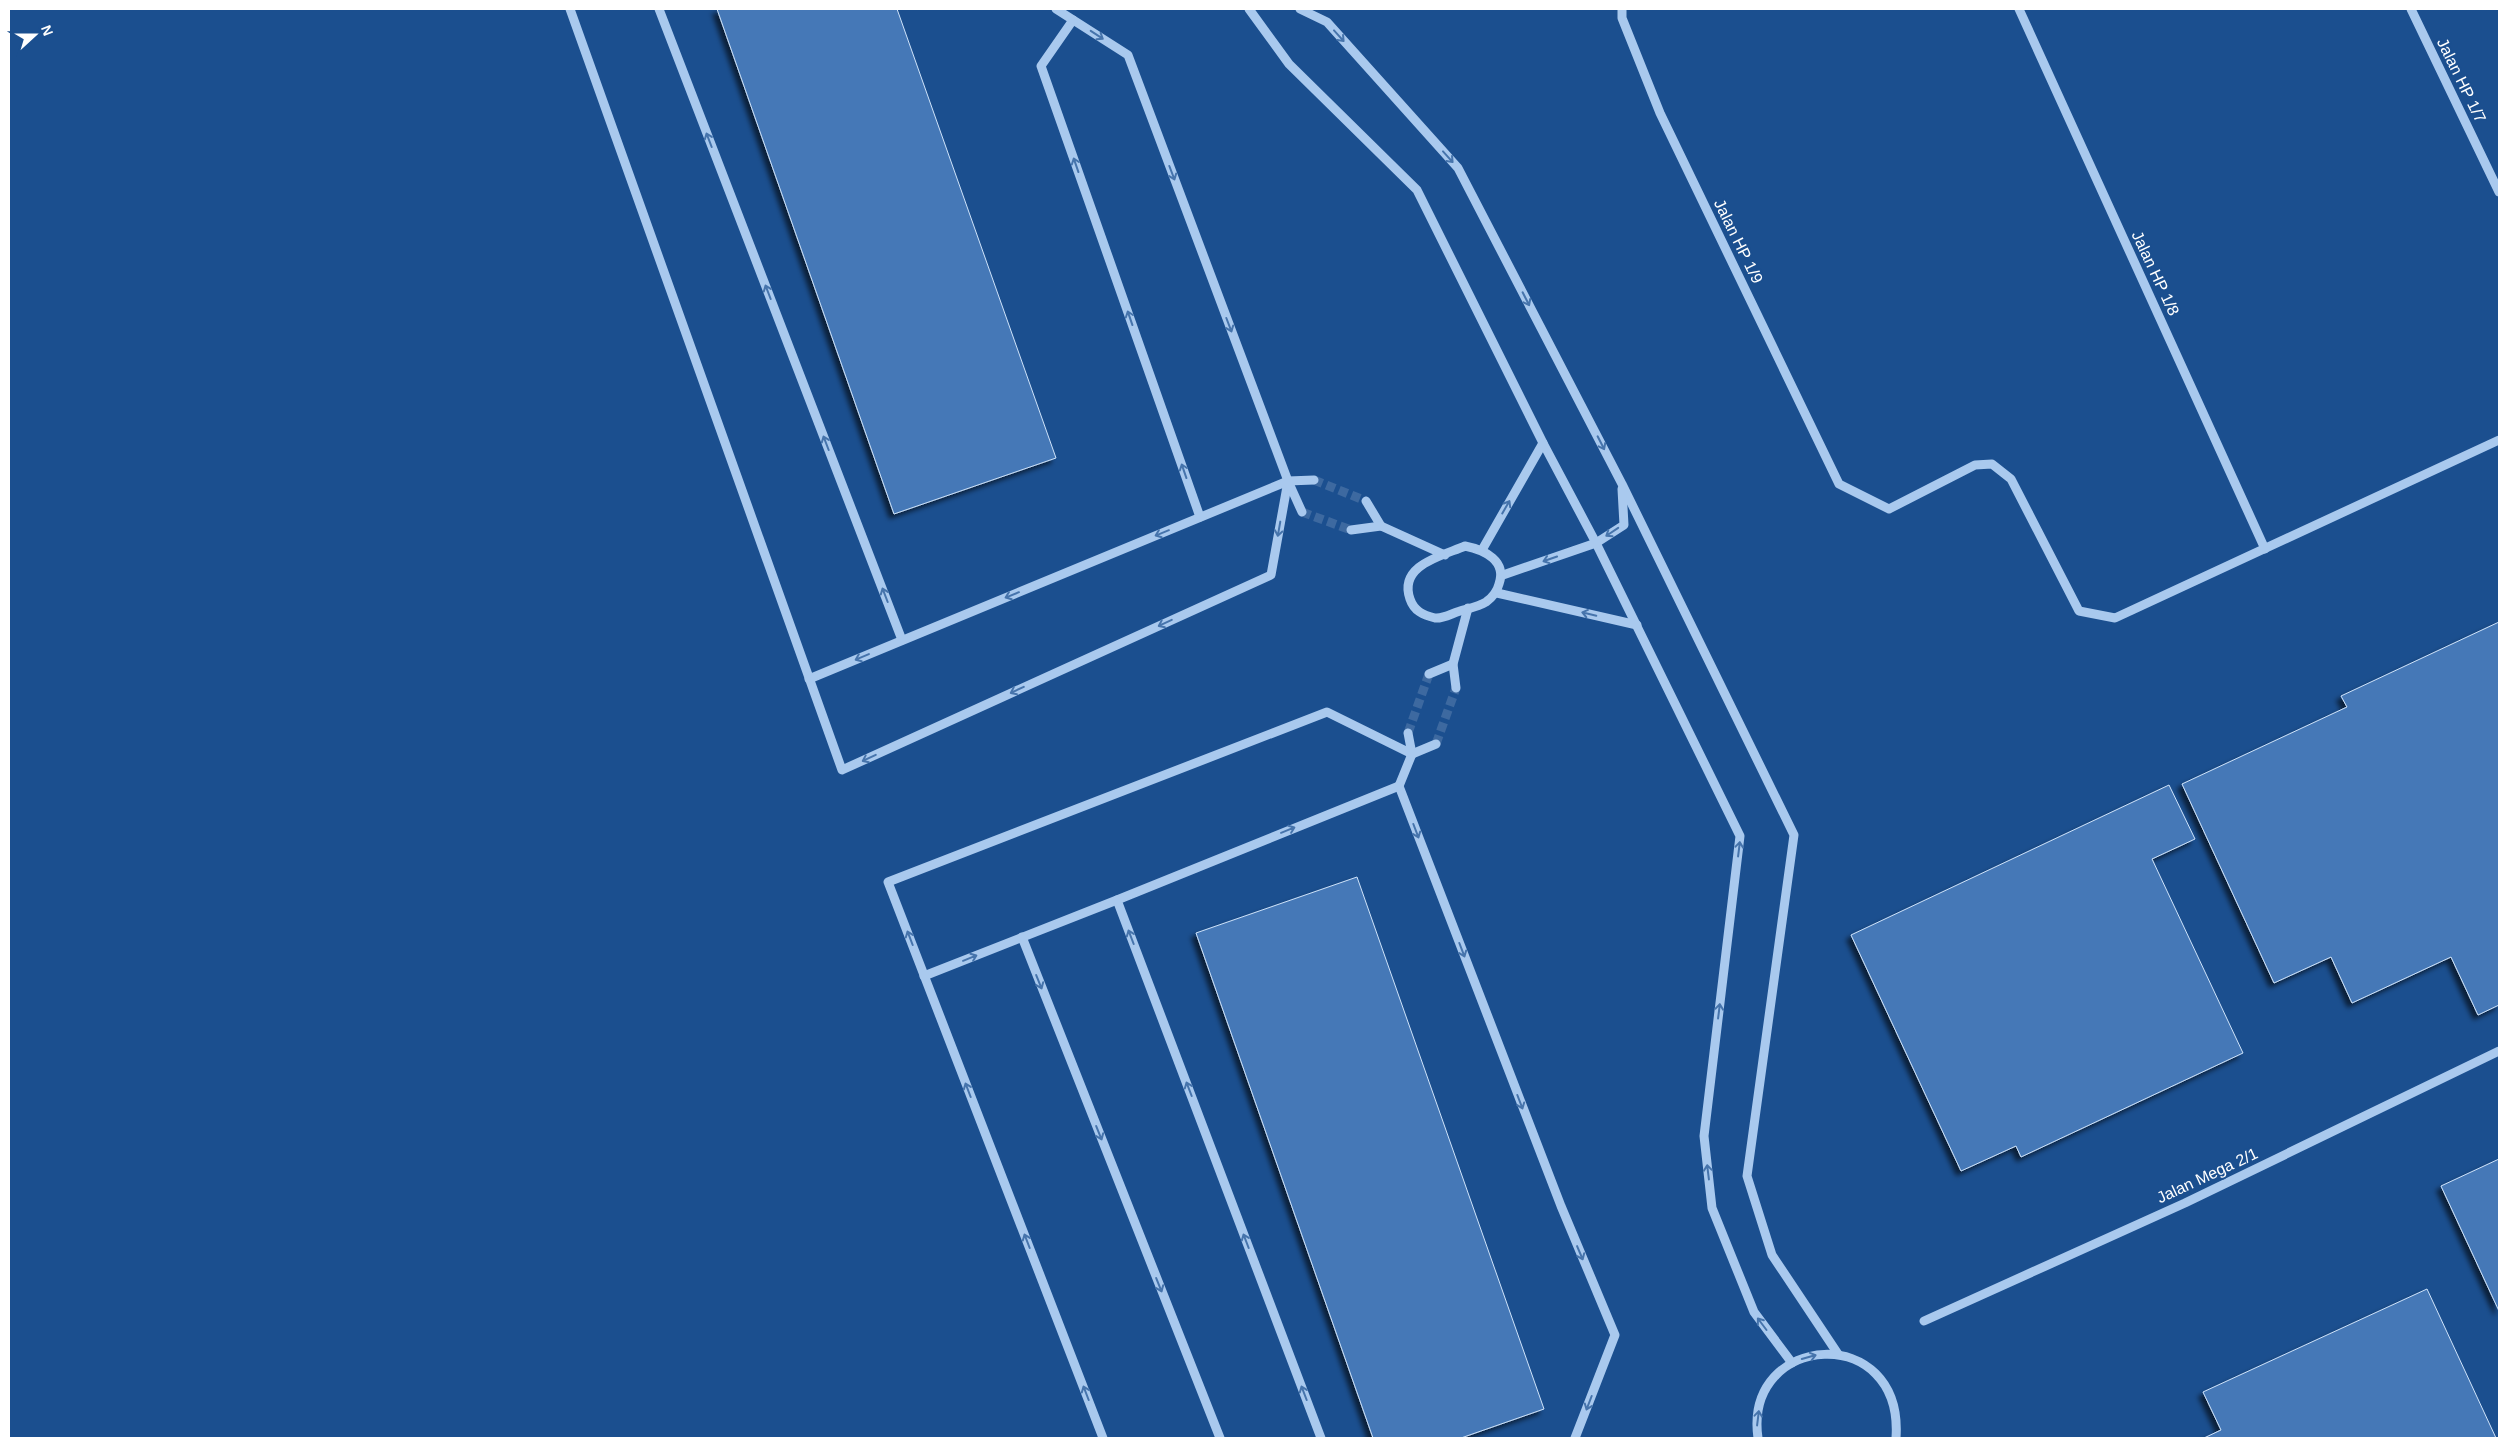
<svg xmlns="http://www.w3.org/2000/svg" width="2508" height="1447" font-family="Helvetica,sans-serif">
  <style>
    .building { fill: #4478b7; stroke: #cfe3fa; filter: url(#shadow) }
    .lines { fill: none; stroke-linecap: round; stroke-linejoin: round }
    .minor-tunnel { stroke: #3d69a0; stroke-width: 9; stroke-dasharray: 9 4.5; stroke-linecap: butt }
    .minor { stroke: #a9c9ee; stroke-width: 9 }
    .oneway { stroke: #4674ac }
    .labels { text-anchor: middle; stroke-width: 4; stroke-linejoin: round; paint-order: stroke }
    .street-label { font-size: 16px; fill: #fff; stroke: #1b4f8f }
  </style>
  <defs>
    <filter id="shadow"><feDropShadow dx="-4.5" dy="4.5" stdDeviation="2.5" flood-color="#0009"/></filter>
  </defs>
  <rect width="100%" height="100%" fill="#1b4f8f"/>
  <g class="building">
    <path d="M 717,9 L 897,9 L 1056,458 L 894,514 Z"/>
    <path d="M 2499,622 L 2499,1005 L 2478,1015 L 2451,957 L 2352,1003 L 2331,957 L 2274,983 L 2182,784 L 2347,707 L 2341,696 Z"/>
    <path d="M 2169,785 L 2195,839 L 2152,859 L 2243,1053 L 2021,1157 L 2016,1146 L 1961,1171 L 1851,935 Z"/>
    <path d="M 1357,877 L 1544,1409 L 1461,1438 L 1373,1438 L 1196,933 Z"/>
    <path d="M 2499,1159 L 2499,1311 L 2441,1186 Z"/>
    <path d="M 2427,1289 L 2496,1438 L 2204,1438 L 2221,1430 L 2203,1392 Z"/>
  </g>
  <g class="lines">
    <g class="minor-tunnel">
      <path d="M 1314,480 L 1366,501"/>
      <path d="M 1302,512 L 1351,530"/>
      <path d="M 1408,733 L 1429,674"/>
      <path d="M 1436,744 L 1456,688"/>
    </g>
    <g class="minor">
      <path d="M 570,9 L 842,770 L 1271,575 L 1288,481"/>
      <path d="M 659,9 L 902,640"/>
      <path d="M 1056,9 L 1128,55 L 1288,481 L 1302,512"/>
      <path d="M 1249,9 L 1289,64 L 1417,190 L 1543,443 L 1596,543 L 1740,836 L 1704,1136 L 1712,1208 L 1754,1312 L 1792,1363"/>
      <path d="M 1300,9 L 1327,22 L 1458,168 L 1622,484 L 1794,835 L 1747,1176 L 1772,1255 L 1838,1354"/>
      <path d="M 1622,9 L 1622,18 L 1660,113 L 1839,484 L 1889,509 L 1975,465 L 1992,464 L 2011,479 L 2079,611 L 2115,618 L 2499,440"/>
      <path d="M 2019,9 L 2265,549"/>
      <path d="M 2411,9 L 2499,192"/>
      <path d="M 1073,20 L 1041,66 L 1200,517"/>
      <path d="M 1366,501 L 1381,526"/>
      <path d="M 1351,530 L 1381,526 L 1445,555"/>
      <path d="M 1465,546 C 1485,550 1507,561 1499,584 C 1497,592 1493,597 1486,602 C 1478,607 1466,609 1457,612 C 1451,614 1442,619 1435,618 C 1423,615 1414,611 1410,599 C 1398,565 1442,556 1465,546 Z"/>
      <path d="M 1482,550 L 1543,443"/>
      <path d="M 1503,575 L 1596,543 L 1624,525 L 1622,489"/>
      <path d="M 1497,593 L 1637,625"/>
      <path d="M 1429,674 L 1453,664"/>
      <path d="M 809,679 L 1288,481 L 1314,480"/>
      <path d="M 1456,688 L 1453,664 L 1468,608"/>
      <path d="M 1408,733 L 1412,754 L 1399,786 L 1561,1206 L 1615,1335 L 1575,1438"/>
      <path d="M 1022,937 L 1220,1438"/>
      <path d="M 924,976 L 1117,900"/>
      <path d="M 1924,1321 L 2185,1203 L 2499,1051"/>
      <path d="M 1103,1438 L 888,882 L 1327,712 L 1412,754 L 1436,744"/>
      <path d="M 1321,1438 L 1117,900 L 1399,786"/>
      <path d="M 1758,1438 C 1743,1332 1904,1321 1896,1438"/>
    </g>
  </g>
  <defs><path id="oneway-shaft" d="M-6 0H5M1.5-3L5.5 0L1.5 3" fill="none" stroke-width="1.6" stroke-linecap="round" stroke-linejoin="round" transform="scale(1.25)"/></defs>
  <g class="oneway">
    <use href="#oneway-shaft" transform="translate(1097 35) rotate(33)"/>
    <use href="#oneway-shaft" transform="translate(1339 36) rotate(48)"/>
    <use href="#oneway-shaft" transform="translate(709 140) rotate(-111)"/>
    <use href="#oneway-shaft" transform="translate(1448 157) rotate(48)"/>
    <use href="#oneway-shaft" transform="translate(1076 165) rotate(-109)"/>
    <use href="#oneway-shaft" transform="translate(1172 173) rotate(69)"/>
    <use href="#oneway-shaft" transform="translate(768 292) rotate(-111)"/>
    <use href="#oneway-shaft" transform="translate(1526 299) rotate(63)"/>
    <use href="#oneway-shaft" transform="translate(1130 318) rotate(-109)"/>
    <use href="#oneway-shaft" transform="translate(1229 325) rotate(69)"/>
    <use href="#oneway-shaft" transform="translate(826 443) rotate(-111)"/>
    <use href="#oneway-shaft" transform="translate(1601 443) rotate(63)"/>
    <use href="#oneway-shaft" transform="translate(1184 471) rotate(-109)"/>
    <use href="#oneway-shaft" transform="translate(1506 507) rotate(-60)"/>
    <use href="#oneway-shaft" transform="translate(1279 529) rotate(100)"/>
    <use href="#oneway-shaft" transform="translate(1612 532) rotate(146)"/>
    <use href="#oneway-shaft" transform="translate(1162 533) rotate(158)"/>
    <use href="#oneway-shaft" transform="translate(1550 559) rotate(161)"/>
    <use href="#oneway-shaft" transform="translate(885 595) rotate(-111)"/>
    <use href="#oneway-shaft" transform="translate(1012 595) rotate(158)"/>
    <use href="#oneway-shaft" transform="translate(1589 614) rotate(-167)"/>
    <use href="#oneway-shaft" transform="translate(1165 623) rotate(155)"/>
    <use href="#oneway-shaft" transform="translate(862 657) rotate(157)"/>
    <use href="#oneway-shaft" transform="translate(1017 690) rotate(155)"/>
    <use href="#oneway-shaft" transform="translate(869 758) rotate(155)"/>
    <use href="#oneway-shaft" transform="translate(1288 830) rotate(-22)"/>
    <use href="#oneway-shaft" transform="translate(1416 831) rotate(69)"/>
    <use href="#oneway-shaft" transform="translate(1739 849) rotate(-83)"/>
    <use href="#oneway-shaft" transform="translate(1131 937) rotate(-111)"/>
    <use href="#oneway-shaft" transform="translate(910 938) rotate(-111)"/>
    <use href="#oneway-shaft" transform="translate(1462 950) rotate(69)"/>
    <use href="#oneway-shaft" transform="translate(970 958) rotate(-22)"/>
    <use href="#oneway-shaft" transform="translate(1039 982) rotate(68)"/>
    <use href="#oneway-shaft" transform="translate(1719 1011) rotate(-83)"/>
    <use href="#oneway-shaft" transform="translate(1189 1089) rotate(-111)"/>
    <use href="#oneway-shaft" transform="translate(968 1090) rotate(-111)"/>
    <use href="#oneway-shaft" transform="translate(1520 1102) rotate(69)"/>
    <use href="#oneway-shaft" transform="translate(1099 1133) rotate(68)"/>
    <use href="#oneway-shaft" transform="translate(1708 1172) rotate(-97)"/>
    <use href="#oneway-shaft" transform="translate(1027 1241) rotate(-111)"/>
    <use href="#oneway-shaft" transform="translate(1246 1241) rotate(-111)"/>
    <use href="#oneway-shaft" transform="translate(1580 1253) rotate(67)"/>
    <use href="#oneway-shaft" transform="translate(1159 1285) rotate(68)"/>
    <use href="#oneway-shaft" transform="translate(1762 1324) rotate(-127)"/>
    <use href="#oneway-shaft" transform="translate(1809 1357) rotate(-16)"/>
    <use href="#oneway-shaft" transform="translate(1086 1393) rotate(-111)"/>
    <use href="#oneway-shaft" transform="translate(1304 1393) rotate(-111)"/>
    <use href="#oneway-shaft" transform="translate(1589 1403) rotate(111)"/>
    <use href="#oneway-shaft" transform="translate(1758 1418) rotate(-83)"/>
  </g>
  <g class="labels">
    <g class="street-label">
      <text transform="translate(2462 80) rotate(64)" y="6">Jalan HP 1/7</text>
      <text transform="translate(1739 241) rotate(64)" y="6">Jalan HP 1/9</text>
      <text transform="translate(2156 273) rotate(65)" y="6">Jalan HP 1/8</text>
      <text transform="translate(2207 1175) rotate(-25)" y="6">Jalan Mega 2/1</text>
    </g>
  </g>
  <rect width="2508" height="1447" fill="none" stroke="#ffffff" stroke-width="20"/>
  <g transform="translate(35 35) rotate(69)" stroke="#1b4f8f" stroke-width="4" paint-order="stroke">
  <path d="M0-4L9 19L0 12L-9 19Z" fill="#ffffff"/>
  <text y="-8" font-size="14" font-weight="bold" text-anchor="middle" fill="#ffffff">N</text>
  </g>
</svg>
